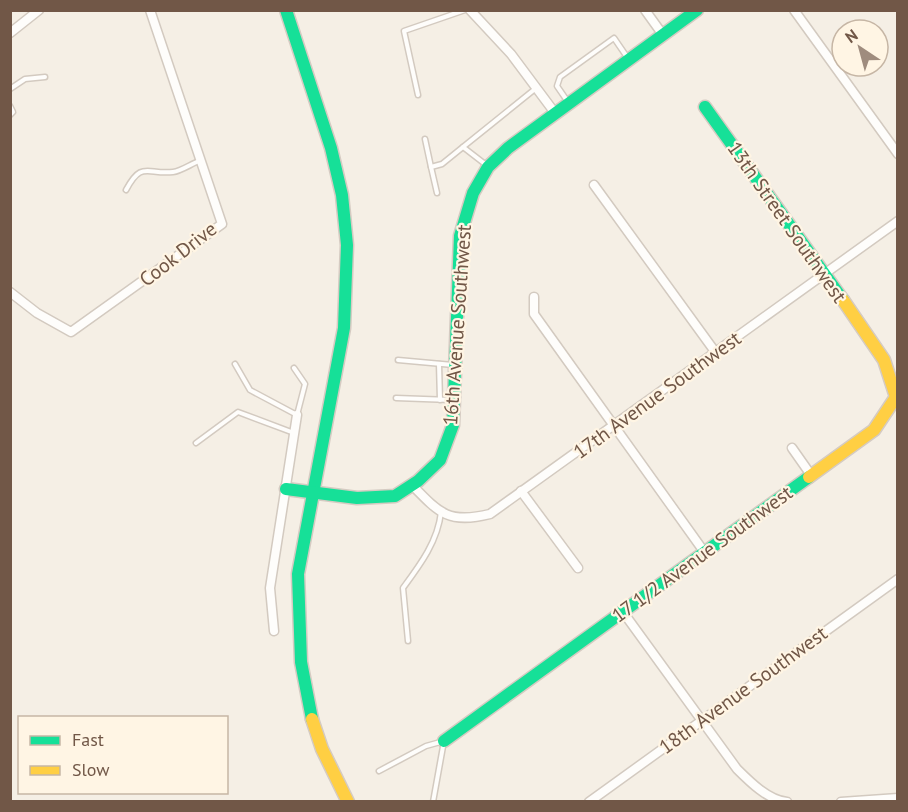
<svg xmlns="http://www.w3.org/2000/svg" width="908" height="812" font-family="'PT Sans',sans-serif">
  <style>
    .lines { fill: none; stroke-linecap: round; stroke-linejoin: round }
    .lane-casing { stroke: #d3cac0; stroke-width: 7 }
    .street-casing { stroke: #d3cac0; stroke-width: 11 }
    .fast-casing { stroke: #d5cbc2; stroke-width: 15 }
    .slow-casing { stroke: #d5cbc2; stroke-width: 15 }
    .lane { stroke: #fefdfb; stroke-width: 4 }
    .street { stroke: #fefdfb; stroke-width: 8 }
    .fast { stroke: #16e098; stroke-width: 12 }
    .slow { stroke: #ffcf43; stroke-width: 12 }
    .labels { text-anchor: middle; stroke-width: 4.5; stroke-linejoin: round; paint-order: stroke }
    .street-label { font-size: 20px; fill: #715747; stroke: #fff5e4 }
  </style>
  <rect width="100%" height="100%" fill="#f5efe5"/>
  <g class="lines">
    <g class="lane-casing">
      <g id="lane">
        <path d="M 10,89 L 25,79 L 45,77"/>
        <path d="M 418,95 L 404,31 L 465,10"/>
        <path d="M 568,102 L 557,86 L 560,77 L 614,38 L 627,57"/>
        <path d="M 10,106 L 13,112 L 10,115"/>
        <path d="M 425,139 L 431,167"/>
        <path d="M 485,164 L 463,147 L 535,89"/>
        <path d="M 126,190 C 142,160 147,175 173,172 C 181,171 191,164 199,161"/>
        <path d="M 437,193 L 431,167 L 442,164 L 463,147"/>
        <path d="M 398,360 L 453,365"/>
        <path d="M 235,364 L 250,390 L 297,415 L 305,384 L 294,368"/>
        <path d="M 439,364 L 440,400"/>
        <path d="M 396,398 L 451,400"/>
        <path d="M 196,443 L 238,412 L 294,433"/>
        <path d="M 408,641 L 403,588 C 420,565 438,541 441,512"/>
        <path d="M 379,771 L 426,746 L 444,741 L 433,802"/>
      </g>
    </g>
    <g class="street-casing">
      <g id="street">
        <path d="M 470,10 L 511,54 L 555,113"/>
        <path d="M 645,10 L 663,35"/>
        <path d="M 794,10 L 898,154"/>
        <path d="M 10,33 L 39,10"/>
        <path d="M 594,185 L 716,353"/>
        <path d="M 10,292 L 37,313 L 71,332 L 222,224 L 150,10"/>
        <path d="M 534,297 L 534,314 L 705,553"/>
        <path d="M 792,448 L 811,475"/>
        <path d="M 412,485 C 440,514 449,524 490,514 L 898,221"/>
        <path d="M 521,491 L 578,568"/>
        <path d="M 623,612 L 737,769 C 750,782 768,800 787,802"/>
        <path d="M 274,631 L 270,588 L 297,415"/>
        <path d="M 589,802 L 898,579"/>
        <path d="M 841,802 L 898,798"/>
      </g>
    </g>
    <g class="fast-casing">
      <g id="fast">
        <path d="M 286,10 L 331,148 L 342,195 L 347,245 L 344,328 L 298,574 L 301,662 L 312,719"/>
        <path d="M 705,107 L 843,300"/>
        <path d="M 286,489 L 357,498 L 395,496 L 418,481 L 440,460 L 453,425 L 460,236 L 473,193 L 488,167 L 508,148 L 697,10"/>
        <path d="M 444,741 L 809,477"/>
      </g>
    </g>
    <g class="slow-casing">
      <g id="slow">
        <path d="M 809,477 L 874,430 L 896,397 L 884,360 L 843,300"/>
        <path d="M 312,719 L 322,749 L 348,802"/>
      </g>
    </g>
    <use href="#lane" class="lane"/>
    <use href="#street" class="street"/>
    <use href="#fast" class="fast"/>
    <use href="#slow" class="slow"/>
  </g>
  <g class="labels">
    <g class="street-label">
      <text transform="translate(787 222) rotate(55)" y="7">13th Street Southwest</text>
      <text transform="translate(178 254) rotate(-38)" y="7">Cook Drive</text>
      <text transform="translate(457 325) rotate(-86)" y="7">16th Avenue Southwest</text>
      <text transform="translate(657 395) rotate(-36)" y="7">17th Avenue Southwest</text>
      <text transform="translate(702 554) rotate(-36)" y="7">17 1/2 Avenue Southwest</text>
      <text transform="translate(743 690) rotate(-36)" y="7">18th Avenue Southwest</text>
    </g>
  </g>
  <rect width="908" height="812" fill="none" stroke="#715747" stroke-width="24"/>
  <rect x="18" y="716" width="210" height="78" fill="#fff5e4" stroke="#c6b6a5" stroke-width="1.5"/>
  <rect x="30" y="736" width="30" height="9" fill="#16e098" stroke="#c6b6a5" stroke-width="1.5"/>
  <text x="72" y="746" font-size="18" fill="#715747">Fast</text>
  <rect x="30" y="766" width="30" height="9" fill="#ffcf43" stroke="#c6b6a5" stroke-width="1.5"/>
  <text x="72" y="776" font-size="18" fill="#715747">Slow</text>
  <g transform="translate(860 48) rotate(324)"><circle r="28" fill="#fff5e4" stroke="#c6b6a5" stroke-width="1.5"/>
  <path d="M0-4.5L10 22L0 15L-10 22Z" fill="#9f8c7e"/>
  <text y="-9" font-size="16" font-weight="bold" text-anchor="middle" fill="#715747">N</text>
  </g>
</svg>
